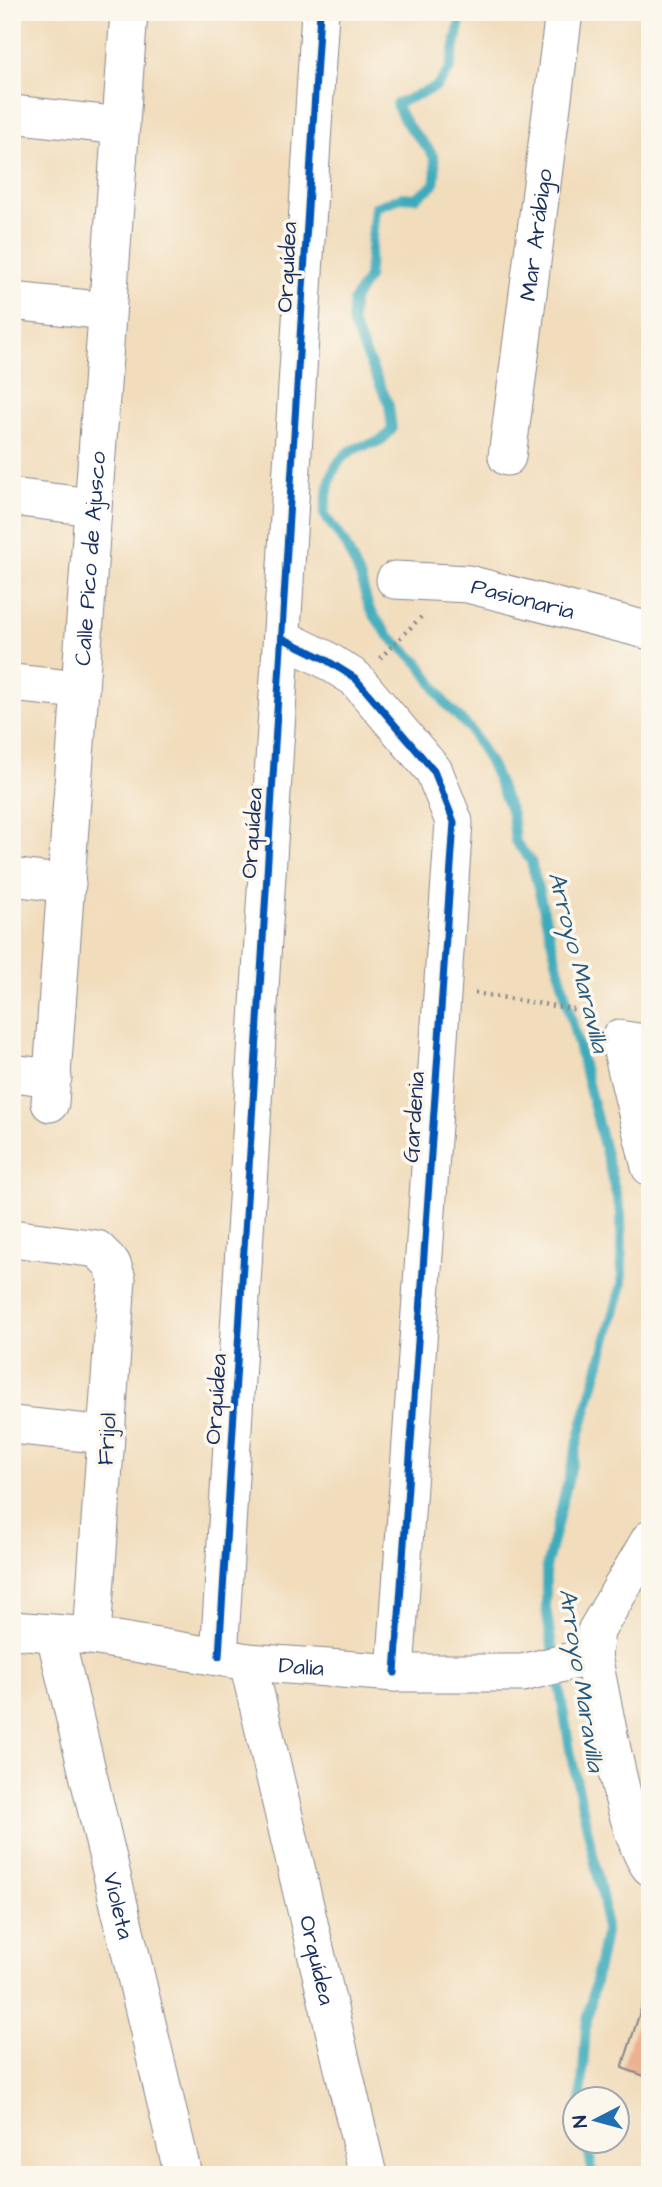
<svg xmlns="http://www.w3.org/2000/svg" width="662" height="2187" font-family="'Architects Daughter',sans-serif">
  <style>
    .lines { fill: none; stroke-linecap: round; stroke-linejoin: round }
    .stream { stroke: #3dabbb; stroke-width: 10 }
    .building { fill: #ecb092 }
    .minor-casing { stroke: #86868c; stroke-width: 39 }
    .path { stroke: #86868c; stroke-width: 4.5; stroke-dasharray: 2 5; stroke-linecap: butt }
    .minor { stroke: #fff; stroke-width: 37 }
    .cycleway-casing { stroke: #fbf7ec; stroke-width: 11 }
    .cycleway { stroke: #0057b8; stroke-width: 7 }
    .labels { text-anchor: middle; stroke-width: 7; stroke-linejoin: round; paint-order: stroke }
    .street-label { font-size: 23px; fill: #1b2f5e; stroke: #fbf7ec }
    .water-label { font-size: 24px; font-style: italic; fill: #275a7f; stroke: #fbf7ec }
  </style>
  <rect width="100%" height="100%" fill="#fbf7ec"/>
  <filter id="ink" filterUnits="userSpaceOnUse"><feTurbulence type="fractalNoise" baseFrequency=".0143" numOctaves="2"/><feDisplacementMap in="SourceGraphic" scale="14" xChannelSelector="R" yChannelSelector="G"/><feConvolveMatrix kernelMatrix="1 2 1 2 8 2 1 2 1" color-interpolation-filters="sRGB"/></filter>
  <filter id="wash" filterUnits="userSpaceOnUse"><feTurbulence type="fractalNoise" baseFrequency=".00686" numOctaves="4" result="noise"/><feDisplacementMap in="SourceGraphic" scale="28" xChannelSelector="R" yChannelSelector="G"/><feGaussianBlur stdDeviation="1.57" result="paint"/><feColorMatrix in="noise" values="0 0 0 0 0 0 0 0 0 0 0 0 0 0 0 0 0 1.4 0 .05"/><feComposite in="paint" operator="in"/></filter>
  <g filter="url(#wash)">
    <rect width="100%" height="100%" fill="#f1dcbb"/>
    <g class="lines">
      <g class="stream">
        <path d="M 462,12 L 450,69 L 436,87 L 396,104 C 400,112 404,121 410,128 C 429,151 440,152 434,185 L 415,198 L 403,197 L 375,207 L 368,278 L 353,301 L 352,323 L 389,405 L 392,429 C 378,446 377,441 359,447 C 330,457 328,488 324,514 L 345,544 L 360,576 L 369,608 L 387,634 L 419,663 L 445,703 L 470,729 L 491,765 L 512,814 L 515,841 L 531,861 L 621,1213 L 622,1284 L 580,1433 L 546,1568 L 546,1608 L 554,1658"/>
        <path d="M 557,1673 L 571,1755 L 604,1904 L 605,1934 L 586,2026 L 581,2100"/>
        <path d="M 587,2142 L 593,2175"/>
      </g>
    </g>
    <g id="blocks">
      <path class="building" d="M 649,1984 L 650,1984 L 650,2078 L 622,2068 Z"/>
    </g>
  </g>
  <g filter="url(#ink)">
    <use href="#blocks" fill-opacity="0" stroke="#86868c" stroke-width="2"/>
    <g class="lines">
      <g class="minor-casing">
        <g id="minor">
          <path d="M 12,114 L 121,126"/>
          <path d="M 12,301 L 107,311"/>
          <path id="s1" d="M 507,457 L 564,12"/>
          <path d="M 12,497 L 92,507"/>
          <path id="s2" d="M 395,580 L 468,584 L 650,631"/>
          <path d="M 282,638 L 323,658 L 355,678 L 434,771 L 454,822 L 395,1673"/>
          <path d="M 12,683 L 80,690"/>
          <path d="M 12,877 L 67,884"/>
          <path d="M 650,1044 L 619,1039 L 650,1167"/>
          <path d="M 12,1073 L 53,1078"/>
          <path id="s3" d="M 50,1103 L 129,12"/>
          <path d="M 12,1238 L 97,1249 L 112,1264 L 117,1279 L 92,1636"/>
          <path d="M 12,1425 L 106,1435"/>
          <path d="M 650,1539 L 596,1631 L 593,1656 C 603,1701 625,1837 650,1867"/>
          <path id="s4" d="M 12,1630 L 92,1636 L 248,1662 L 395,1673 L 522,1673 L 593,1656"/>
          <path id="s5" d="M 55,1635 L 183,2175"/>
          <path d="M 219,1656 L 320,12"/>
          <path id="s6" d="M 248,1662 L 368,2175"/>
        </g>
      </g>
      <g class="path">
        <path d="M 380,658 L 421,617"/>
        <path d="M 475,993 L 591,1012 L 596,1016"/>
      </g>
      <use href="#minor" class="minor"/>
      <g class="cycleway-casing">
        <g id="cycleway">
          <path d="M 282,638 L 323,658 L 355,678 L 434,771 L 454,822 L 395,1673"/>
          <path d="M 219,1656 L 320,12"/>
        </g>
      </g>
      <use href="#cycleway" class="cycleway"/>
    </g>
  </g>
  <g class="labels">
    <g class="street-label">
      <text dy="8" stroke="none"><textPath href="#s1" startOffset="224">Mar Arábigo</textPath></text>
      <text transform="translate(286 267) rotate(-87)" y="8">Orquídea</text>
      <text dy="8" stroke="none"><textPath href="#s3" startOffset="546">Calle Pico de Ajusco</textPath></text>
      <text dy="8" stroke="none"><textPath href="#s2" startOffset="130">Pasionaria</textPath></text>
      <text transform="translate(251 833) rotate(-86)" y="8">Orquídea</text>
      <text transform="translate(413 1117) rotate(-86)" y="8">Gardenia</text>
      <text transform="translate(215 1399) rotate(-86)" y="8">Orquídea</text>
      <text transform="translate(106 1439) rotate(-86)" y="8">Frijol</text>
      <text dy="8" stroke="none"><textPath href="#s4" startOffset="292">Dalia</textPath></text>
      <text dy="8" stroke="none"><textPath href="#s5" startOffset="278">Violeta</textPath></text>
      <text dy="8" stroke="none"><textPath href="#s6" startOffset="306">Orquídea</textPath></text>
    </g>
    <g class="water-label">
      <text transform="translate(579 962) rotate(76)" y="8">Arroyo Maravilla</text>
      <text transform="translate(582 1680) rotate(81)" y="8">Arroyo Maravilla</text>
    </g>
  </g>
  <rect width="662" height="2187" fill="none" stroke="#fbf7ec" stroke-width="42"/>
  <g transform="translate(596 2120) rotate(264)"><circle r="33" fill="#fbf7ec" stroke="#a1a7b3" stroke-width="2"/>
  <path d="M0-5L12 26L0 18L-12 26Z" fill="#1f6fb2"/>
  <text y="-10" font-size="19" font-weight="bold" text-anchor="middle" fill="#1b2f5e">N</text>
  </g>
</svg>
